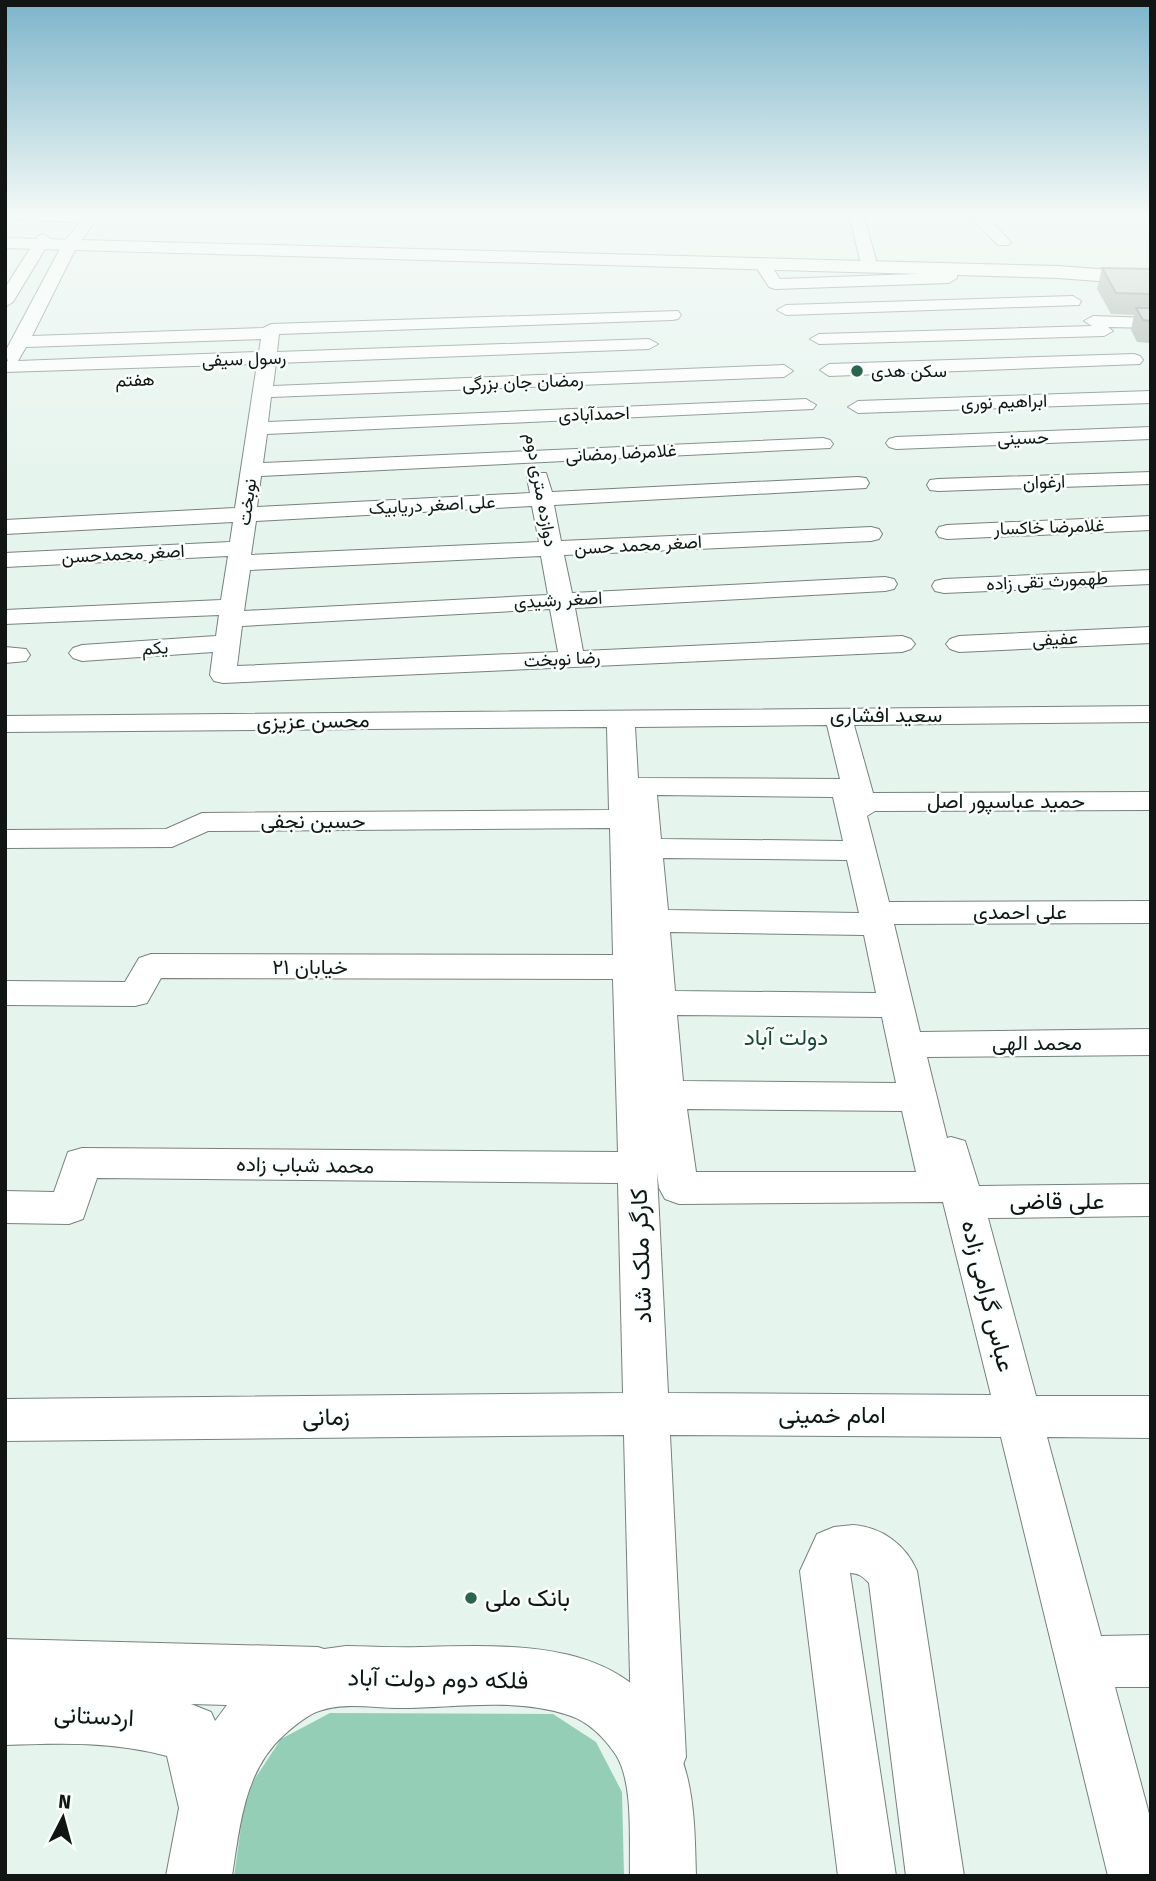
<svg xmlns="http://www.w3.org/2000/svg" width="1156" height="1881" font-family="'Fira Sans',Vazirmatn,sans-serif">
  <style>
    .forest { fill: #95ceb7 }
    .lines { fill: none; stroke-linecap: round; stroke-linejoin: round }
    .minor-casing { stroke: #76827d; stroke-width: 2 }
    .major-casing { stroke: #76827d; stroke-width: 2 }
    .minor { fill: #fff; fill-rule: evenodd }
    .major { fill: #fff; fill-rule: evenodd }
    .wall { fill: #a7b2ad }
    .building { fill: #c2cfc9; stroke: #88918d; stroke-width: 2 }
    .poi-dot { fill: #296550; stroke: #f9fffc; stroke-width: 2.5 }
    .labels { text-anchor: middle; stroke-width: 5; stroke-linejoin: round; paint-order: stroke }
    .far-street-label { font-size: 18px; fill: #111614; stroke: #f9fffc }
    .far-poi-label { font-size: 18px; fill: #111614; stroke: #f9fffc; text-anchor: start }
    .street-label { font-size: 21px; fill: #111614; stroke: #f9fffc }
    .neighbourhood-label { font-size: 23px; fill: #1a4a3a; stroke: #f9fffc }
    .near-street-label { font-size: 24px; fill: #111614; stroke: #f9fffc }
    .near-poi-label { font-size: 24px; fill: #111614; stroke: #f9fffc; text-anchor: start }
  </style>
  <rect width="100%" height="100%" fill="#e6f4ee"/>
  <path class="forest" d="M 330,1713 L 553,1714 L 596,1742 L 622,1792 L 624,1876 L 234,1876 L 246,1792 L 281,1739 Z"/>
  <g class="lines">
    <g class="minor-casing">
      <g id="minor">
        <path d="M 5,214 L 101,214 L 77,246 L 32,336 L 263,328 L 271,324 L 678,311 L 681,315 L 678,319 L 672,320 L 279,334 L 277,352 L 649,339 L 658,344 L 649,349 L 276,363 L 273,386 L 784,365 L 793,371 L 784,377 L 271,397 L 268,422 L 806,399 L 816,405 L 813,409 L 267,434 L 263,463 L 823,438 L 830,440 L 833,444 L 830,448 L 261,476 L 257,507 L 530,493 L 527,478 L 530,473 L 546,473 L 552,492 L 858,477 L 866,478 L 869,483 L 866,488 L 554,505 L 561,541 L 871,527 L 879,529 L 882,534 L 879,539 L 871,541 L 564,555 L 572,593 L 885,577 L 894,579 L 897,584 L 894,589 L 885,591 L 575,608 L 583,651 L 902,636 L 911,639 L 915,644 L 911,649 L 902,652 L 223,683 L 214,681 L 210,675 L 213,652 L 82,661 L 73,658 L 69,653 L 73,648 L 82,645 L 216,636 L 219,615 L 5,624 L 5,610 L 221,600 L 228,556 L 5,567 L 5,553 L 230,542 L 233,522 L 5,534 L 5,520 L 235,508 L 257,364 L 5,372 L 5,362 L 8,361 L 5,352 L 62,245 L 80,222 L 6,219 ZM 261,339 L 259,352 L 18,361 L 26,347 ZM 532,506 L 539,542 L 251,555 L 256,521 ZM 541,556 L 548,595 L 244,611 L 250,570 ZM 550,609 L 558,652 L 237,666 L 242,626 Z"/>
        <path d="M 849,214 L 863,214 L 876,260 L 874,263 L 868,265 L 860,260 Z"/>
        <path d="M 968,214 L 984,214 L 1008,239 L 1011,242 L 1008,245 L 998,245 Z"/>
        <path d="M 43,234 L 51,239 L 13,302 L 5,307 L 5,288 L 38,236 Z"/>
        <path d="M 762,259 L 768,261 L 780,279 L 941,273 L 943,266 L 949,264 L 957,269 L 957,278 L 949,283 L 775,289 L 769,287 L 754,264 Z"/>
        <path d="M 1073,296 L 1081,301 L 1079,305 L 786,315 L 777,310 L 786,305 Z"/>
        <path d="M 1093,316 L 1151,318 L 1151,328 L 1108,327 L 1113,331 L 1104,336 L 819,344 L 810,339 L 819,334 L 1092,326 L 1084,321 Z"/>
        <path d="M 1134,354 L 1140,356 L 1143,360 L 1140,364 L 829,376 L 820,370 L 829,364 Z"/>
        <path d="M 1151,391 L 1151,403 L 858,413 L 848,407 L 858,401 Z"/>
        <path d="M 1151,427 L 1151,439 L 896,449 L 889,447 L 886,443 L 889,439 L 896,437 Z"/>
        <path d="M 1151,472 L 1151,484 L 938,491 L 930,490 L 927,485 L 930,480 L 938,479 Z"/>
        <path d="M 1151,516 L 1151,530 L 947,539 L 939,537 L 936,532 L 939,527 L 947,525 Z"/>
        <path d="M 1151,570 L 1151,584 L 944,593 L 935,591 L 932,586 L 935,581 L 944,579 Z"/>
        <path d="M 1151,627 L 1151,643 L 959,652 L 950,649 L 946,644 L 950,639 L 959,636 Z"/>
        <path d="M 5,647 L 26,649 L 30,655 L 26,661 L 5,663 Z"/>
        <path d="M 1151,706 L 1151,722 L 854,725 L 873,793 L 1151,792 L 1151,810 L 875,811 L 867,816 L 889,902 L 1151,901 L 1151,923 L 894,924 L 920,1032 L 1151,1029 L 1151,1055 L 927,1057 L 947,1138 L 951,1137 L 965,1141 L 979,1186 L 1151,1184 L 1151,1216 L 988,1218 L 1036,1396 L 1151,1396 L 1151,1438 L 1047,1437 L 1101,1636 L 1151,1635 L 1151,1687 L 1115,1687 L 1151,1821 L 1151,1876 L 1108,1876 L 1001,1437 L 670,1435 L 686,1757 L 678,1776 L 659,1784 L 640,1776 L 632,1757 L 624,1435 L 5,1441 L 5,1399 L 623,1393 L 618,1183 L 97,1178 L 83,1219 L 69,1224 L 5,1223 L 5,1191 L 54,1192 L 68,1152 L 82,1148 L 618,1152 L 613,979 L 161,978 L 147,1003 L 135,1006 L 5,1005 L 5,981 L 125,982 L 139,958 L 151,954 L 613,955 L 610,828 L 208,831 L 172,847 L 5,848 L 5,830 L 166,829 L 202,813 L 609,810 L 607,727 L 5,732 L 5,716 ZM 827,725 L 840,779 L 638,778 L 635,727 ZM 657,795 L 833,797 L 843,841 L 661,839 ZM 663,858 L 847,860 L 859,913 L 668,910 ZM 670,932 L 864,935 L 876,993 L 675,991 ZM 677,1015 L 882,1017 L 896,1083 L 683,1081 ZM 687,1109 L 902,1111 L 916,1172 L 696,1172 ZM 657,1173 L 659,1188 L 665,1199 L 679,1204 L 943,1202 L 991,1395 L 668,1393 Z"/>
        <path d="M 853,1525 C 882,1527 906,1545 917,1571 L 964,1876 L 906,1876 L 869,1583 C 863,1577 859,1573 850,1573 L 896,1876 L 838,1876 L 800,1571 L 817,1534 L 834,1527 Z"/>
      </g>
    </g>
    <g class="major-casing">
      <g id="major">
        <path d="M 5,238 L 1058,266 L 1151,273 L 1151,285 L 1058,278 L 5,248 Z"/>
        <path d="M 5,1639 L 318,1647 L 324,1649 L 346,1646 C 370,1646 395,1648 420,1647 C 533,1644 654,1639 687,1776 C 695,1808 695,1842 696,1876 L 630,1876 C 629,1843 634,1783 616,1755 C 605,1738 588,1721 568,1715 C 515,1697 453,1708 399,1708 C 373,1708 344,1702 319,1711 C 307,1715 294,1726 284,1735 C 244,1771 240,1825 232,1876 L 166,1876 L 179,1808 L 167,1756 C 113,1741 60,1743 5,1745 ZM 191,1704 L 227,1705 L 215,1721 L 211,1712 Z"/>
      </g>
    </g>
    <use href="#minor" class="minor"/>
    <use href="#major" class="major"/>
  </g>
  <path class="wall" d="M 1102,268 L 1151,269 L 1151,345 L 1150,343 L 1137,342 L 1131,330 L 1134,315 L 1111,314 L 1097,289 Z"/>
  <g class="building">
    <path d="M 1102,268 L 1151,269 L 1151,294 L 1116,293 Z"/>
    <path d="M 1136,308 L 1151,308 L 1151,321 L 1143,320 Z"/>
  </g>
  <linearGradient id="sky" x2="0" y2="1"><stop stop-color="#7cb4ca"/><stop offset="0.45" stop-color="#f4faf7"/><stop offset="1" stop-color="#f4faf7" stop-opacity="0"/></linearGradient>
  <rect width="1156" height="478" fill="url(#sky)"/>
  <g class="poi-dot">
    <circle cx="857" cy="371" r="7"/>
    <circle cx="471" cy="1598" r="7"/>
  </g>
  <g class="labels">
    <g class="far-street-label">
      <text transform="translate(244 359) rotate(-2)" y="6">رسول سیفی</text>
      <text transform="translate(135 380) rotate(-2)" y="6">هفتم</text>
      <text transform="translate(523 382) rotate(-2)" y="6">رمضان جان بزرگی</text>
      <text transform="translate(1004 402) rotate(-2)" y="6">ابراهیم نوری</text>
      <text transform="translate(594 414) rotate(-2)" y="6">احمدآبادی</text>
      <text transform="translate(1023 438) rotate(-2)" y="6">حسینی</text>
      <text transform="translate(621 453) rotate(-3)" y="6">غلامرضا رمضانی</text>
      <text transform="translate(1044 482) rotate(-2)" y="6">ارغوان</text>
      <text transform="translate(541 490) rotate(80)" y="6">دوازده متری دوم</text>
      <text transform="translate(247 502) rotate(-82)" y="6">نوبخت</text>
      <text transform="translate(432 505) rotate(-3)" y="6">علی اصغر دریابیک</text>
      <text transform="translate(1049 527) rotate(-2)" y="6">غلامرضا خاکسار</text>
      <text transform="translate(638 545) rotate(-3)" y="6">اصغر محمد حسن</text>
      <text transform="translate(123 554) rotate(-3)" y="6">اصغر محمدحسن</text>
      <text transform="translate(1047 581) rotate(-3)" y="6">طهمورث تقی زاده</text>
      <text transform="translate(558 600) rotate(-3)" y="6">اصغر رشیدی</text>
      <text transform="translate(1055 639) rotate(-3)" y="6">عفیفی</text>
      <text transform="translate(155 648) rotate(-4)" y="6">یکم</text>
      <text transform="translate(562 659) rotate(-3)" y="6">رضا نوبخت</text>
    </g>
    <g class="far-poi-label">
      <text x="871" y="377">سكن هدى</text>
    </g>
    <g class="street-label">
      <text x="886" y="722">سعید افشاری</text>
      <text transform="translate(313 721) rotate(-1)" y="7">محسن عزیزی</text>
      <text x="1006" y="808">حمید عباسپور اصل</text>
      <text x="313" y="828">حسین نجفی</text>
      <text x="1020" y="919">علی احمدی</text>
      <text x="310" y="974">خیابان ۲۱</text>
      <text x="1037" y="1050">محمد الهی</text>
      <text transform="translate(305 1165) rotate(1)" y="7">محمد شباب زاده</text>
    </g>
    <g class="neighbourhood-label">
      <text x="786" y="1045">دولت آباد</text>
    </g>
    <g class="near-street-label">
      <text x="1057" y="1209">علی قاضی</text>
      <text transform="translate(641 1256) rotate(-92)" y="8">کارگر ملک شاد</text>
      <text transform="translate(988 1296) rotate(76)" y="8">عباس گرامی زاده</text>
      <text x="832" y="1423">امام خمینی</text>
      <text transform="translate(326 1417) rotate(-1)" y="8">زمانی</text>
      <text transform="translate(438 1679) rotate(1)" y="8">فلکه دوم دولت آباد</text>
      <text transform="translate(94 1716) rotate(3)" y="8">اردستانی</text>
    </g>
    <g class="near-poi-label">
      <text x="485" y="1606">بانک ملی</text>
    </g>
  </g>
  <rect width="1156" height="1881" fill="none" stroke="#111614" stroke-width="14"/>
  <g transform="translate(63 1818) rotate(6)" stroke="#f9fffc" stroke-width="5" paint-order="stroke">
  <path d="M0-5L12 26L0 18L-12 26Z" fill="#111614"/>
  <text y="-10" font-size="19" font-weight="bold" text-anchor="middle" fill="#111614">N</text>
  </g>
</svg>
